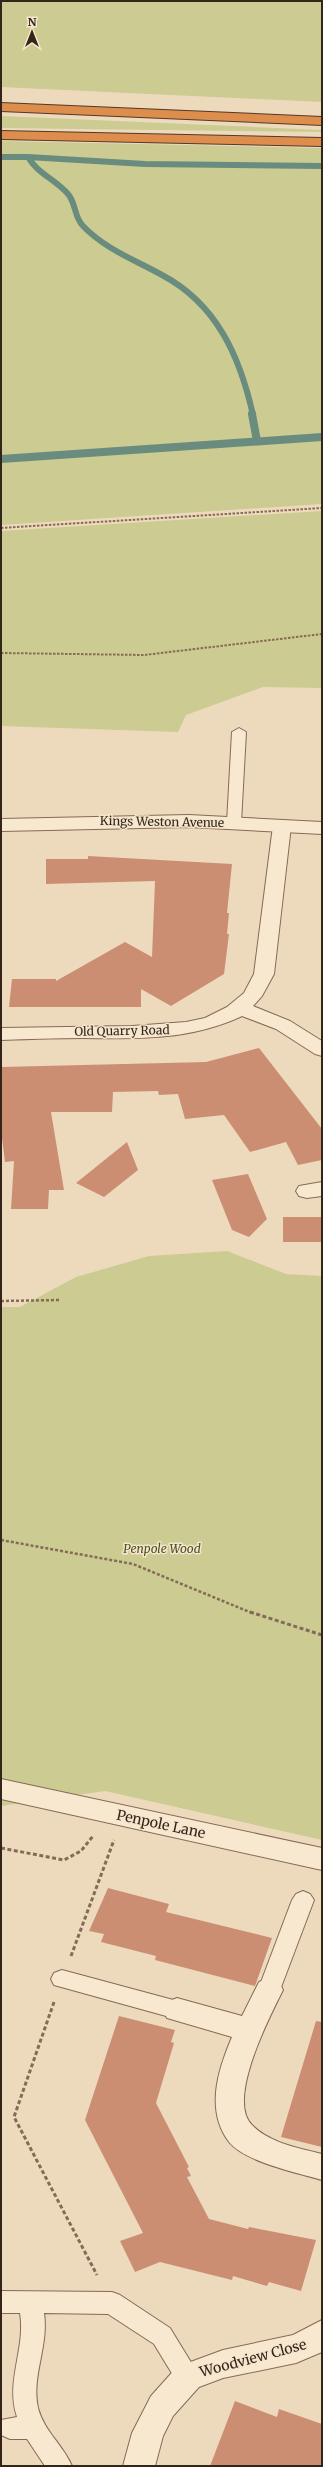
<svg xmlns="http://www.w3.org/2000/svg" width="323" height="2467" font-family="Merriweather,serif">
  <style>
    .green { fill: #cbcb92 }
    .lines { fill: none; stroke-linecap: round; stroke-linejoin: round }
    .stream-far1 { stroke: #698c7f; stroke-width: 6 }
    .stream { stroke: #698c7f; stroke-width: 8 }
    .building { fill: #cc8e73 }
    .service-casing { stroke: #856a57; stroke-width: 2 }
    .minor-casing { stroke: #856a57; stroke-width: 2 }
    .tertiary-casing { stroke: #856a57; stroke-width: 2 }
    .motorway-casing { stroke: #52392b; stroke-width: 2 }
    .path-far2 { stroke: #856a57; stroke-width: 2; stroke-dasharray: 2.5 1.5; stroke-linecap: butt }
    .path-far1 { stroke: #856a57; stroke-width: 2.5; stroke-dasharray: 3 2; stroke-linecap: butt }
    .path { stroke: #856a57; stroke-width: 3; stroke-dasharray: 4 2.5; stroke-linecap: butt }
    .service { fill: #f8e8d0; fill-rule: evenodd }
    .minor { fill: #f8e8d0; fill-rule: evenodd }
    .tertiary { fill: #f8e8d0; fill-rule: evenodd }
    .motorway { fill: #de8e4c; fill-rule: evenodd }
    .labels { text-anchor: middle; stroke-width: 3; stroke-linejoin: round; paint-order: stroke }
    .street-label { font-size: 12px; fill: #34251b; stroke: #f5e5cd }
    .park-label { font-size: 12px; font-style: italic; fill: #4a5122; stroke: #f5e5cd }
    .near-street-label { font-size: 14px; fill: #34251b; stroke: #f5e5cd }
  </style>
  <rect width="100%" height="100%" fill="#eddabd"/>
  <g class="green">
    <path d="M 1,1 L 322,1 L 322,102 L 1,87 Z"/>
    <path d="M 1,116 L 322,130 L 322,132 L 1,128 Z"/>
    <path d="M 1,141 L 322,148 L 322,504 L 1,525 Z"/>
    <path d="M 322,511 L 322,688 L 263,687 L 186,715 L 178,732 L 1,726 L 1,531 Z"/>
    <path d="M 227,1251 L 286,1274 L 322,1276 L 322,1840 L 105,1791 L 1,1806 L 1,1307 L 20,1307 L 76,1277 L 149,1256 Z"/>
  </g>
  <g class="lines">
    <g class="stream-far1">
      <path d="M 1,157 L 28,157"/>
      <path d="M 253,415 C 240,357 217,304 162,275 C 135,260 105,249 83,226 C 74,217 76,203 68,194 C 56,180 37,173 28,157 L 145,164 L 322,166"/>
    </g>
    <g class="stream">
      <path d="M 252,414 L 257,441"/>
      <path d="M 1,459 L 322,437"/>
    </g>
  </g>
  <g class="building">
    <path d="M 88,856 L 232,864 L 227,913 L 229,913 L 227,934 L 229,934 L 224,974 L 171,1006 L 141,989 L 141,1007 L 9,1007 L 12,979 L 56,979 L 56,981 L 125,942 L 152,957 L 155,881 L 46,884 L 46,859 L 88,859 Z"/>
    <path d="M 259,1048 L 322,1129 L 322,1160 L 298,1165 L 286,1142 L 250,1152 L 224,1115 L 185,1119 L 178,1094 L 159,1095 L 158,1091 L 113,1092 L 112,1112 L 51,1112 L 64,1190 L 49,1190 L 48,1209 L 11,1209 L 14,1161 L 5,1162 L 1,1130 L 1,1067 L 206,1062 Z"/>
    <path d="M 127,1142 L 138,1170 L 104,1197 L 76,1183 Z"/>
    <path d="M 248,1174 L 267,1219 L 249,1237 L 232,1230 L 212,1180 Z"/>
    <rect x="283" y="1217" width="39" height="25"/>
    <path d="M 108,1888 L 169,1904 L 166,1912 L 272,1938 L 255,1986 L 155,1960 L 156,1956 L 101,1942 L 104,1934 L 89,1931 Z"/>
    <path d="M 119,2016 L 175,2030 L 171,2042 L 174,2043 L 156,2103 L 189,2167 L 187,2168 L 191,2176 L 187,2177 L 209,2219 L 248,2229 L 249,2227 L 316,2240 L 301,2291 L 269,2282 L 267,2286 L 233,2276 L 232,2280 L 160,2262 L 135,2272 L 120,2241 L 143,2233 L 85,2120 Z"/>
    <path d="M 316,2021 L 322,2022 L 322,2147 L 281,2137 Z"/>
    <path d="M 235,2401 L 277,2417 L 279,2409 L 322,2424 L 322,2466 L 210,2466 Z"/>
  </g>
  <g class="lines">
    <g class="service-casing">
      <g id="service">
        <path d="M 239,728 L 246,732 L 241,823 L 234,827 L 227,823 L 232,732 Z"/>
        <path d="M 303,1891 L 310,1894 L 314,1900 L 280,1990 L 277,1996 L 269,1999 L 261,1996 L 258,1990 L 292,1900 L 296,1894 Z"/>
        <path d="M 62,1970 L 177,2001 L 185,2004 L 188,2010 L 185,2016 L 177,2019 L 54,1985 L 51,1979 L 54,1973 Z"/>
        <path d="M 1,2291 L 112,2292 L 120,2295 L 170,2328 L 200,2377 L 197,2385 L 188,2388 L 179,2385 L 154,2344 L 108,2314 L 44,2313 C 49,2347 31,2375 38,2408 C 44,2431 63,2445 72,2466 L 45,2466 L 27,2439 L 10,2439 L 1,2435 L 1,2420 L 17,2417 C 5,2381 26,2349 20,2313 L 1,2313 Z"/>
      </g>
    </g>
    <g class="minor-casing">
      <g id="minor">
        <path d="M 282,820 L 289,822 L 291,826 L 274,974 L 262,996 L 253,1006 L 290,1021 L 322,1041 L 322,1056 L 315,1054 L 276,1029 L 242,1016 C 191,1040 139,1039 83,1038 C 56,1038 28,1039 1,1040 L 1,1028 L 132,1026 L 186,1022 L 205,1018 L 227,1007 L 244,993 L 254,974 L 273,826 L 275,822 Z"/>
        <path d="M 322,1182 L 322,1196 L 307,1198 L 299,1196 L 296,1191 L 299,1186 Z"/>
        <path d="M 1,1779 L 322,1848 L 322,1870 L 1,1799 Z"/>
        <path d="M 269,1978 L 279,1982 L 283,1990 C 270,2016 226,2100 252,2125 C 269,2143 299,2148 322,2154 L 322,2180 C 298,2173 245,2162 229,2142 C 205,2110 218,2070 232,2037 L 167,2018 L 163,2010 L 167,2002 L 177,1998 L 242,2016 L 259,1982 Z"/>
        <path d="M 322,2320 L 322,2352 L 296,2363 L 223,2378 L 199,2387 L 173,2416 L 163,2436 L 155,2466 L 123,2466 L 132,2433 L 151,2396 L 177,2367 L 223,2350 L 293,2335 Z"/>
      </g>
    </g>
    <g class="tertiary-casing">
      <path id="tertiary" d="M 189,815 L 322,822 L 322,834 L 189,827 L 1,831 L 1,819 Z"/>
    </g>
    <g class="motorway-casing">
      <g id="motorway">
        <path d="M 1,103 L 322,117 L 322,125 L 1,111 Z"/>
        <path d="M 1,131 L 322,138 L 322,146 L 1,139 Z"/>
      </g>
    </g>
    <g class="path-far2">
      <path d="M 1,528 L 322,508"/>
      <path d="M 1,653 L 144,655 L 322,634"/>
    </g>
    <g class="path-far1">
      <path d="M 1,1301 L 59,1300"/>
      <path d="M 1,1540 L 133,1564 L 252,1613"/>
    </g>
    <g class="path">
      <path d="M 250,1612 L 322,1635"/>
      <path d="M 1,1848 L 64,1860 L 81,1851 L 93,1836"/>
      <path d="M 71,1956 L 114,1840"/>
      <path d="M 54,2002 L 14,2117 L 97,2275"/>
    </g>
    <use href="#service" class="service"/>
    <use href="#minor" class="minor"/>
    <use href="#tertiary" class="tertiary"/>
    <use href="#motorway" class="motorway"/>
  </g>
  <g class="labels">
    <g class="street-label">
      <text transform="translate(162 822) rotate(1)" y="4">Kings Weston Avenue</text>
      <text transform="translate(122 1031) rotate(-1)" y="4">Old Quarry Road</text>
    </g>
    <g class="park-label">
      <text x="162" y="1553">Penpole Wood</text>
    </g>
    <g class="near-street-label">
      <text transform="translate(161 1824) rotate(12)" y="5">Penpole Lane</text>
      <text transform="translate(253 2358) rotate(-15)" y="5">Woodview Close</text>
    </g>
  </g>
  <rect width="323" height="2467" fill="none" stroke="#34251b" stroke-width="4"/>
  <g transform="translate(32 32)" stroke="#f5e5cd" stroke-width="3" paint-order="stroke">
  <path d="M0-3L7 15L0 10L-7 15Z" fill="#34251b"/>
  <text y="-6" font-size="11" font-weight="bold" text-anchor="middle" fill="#34251b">N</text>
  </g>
</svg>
